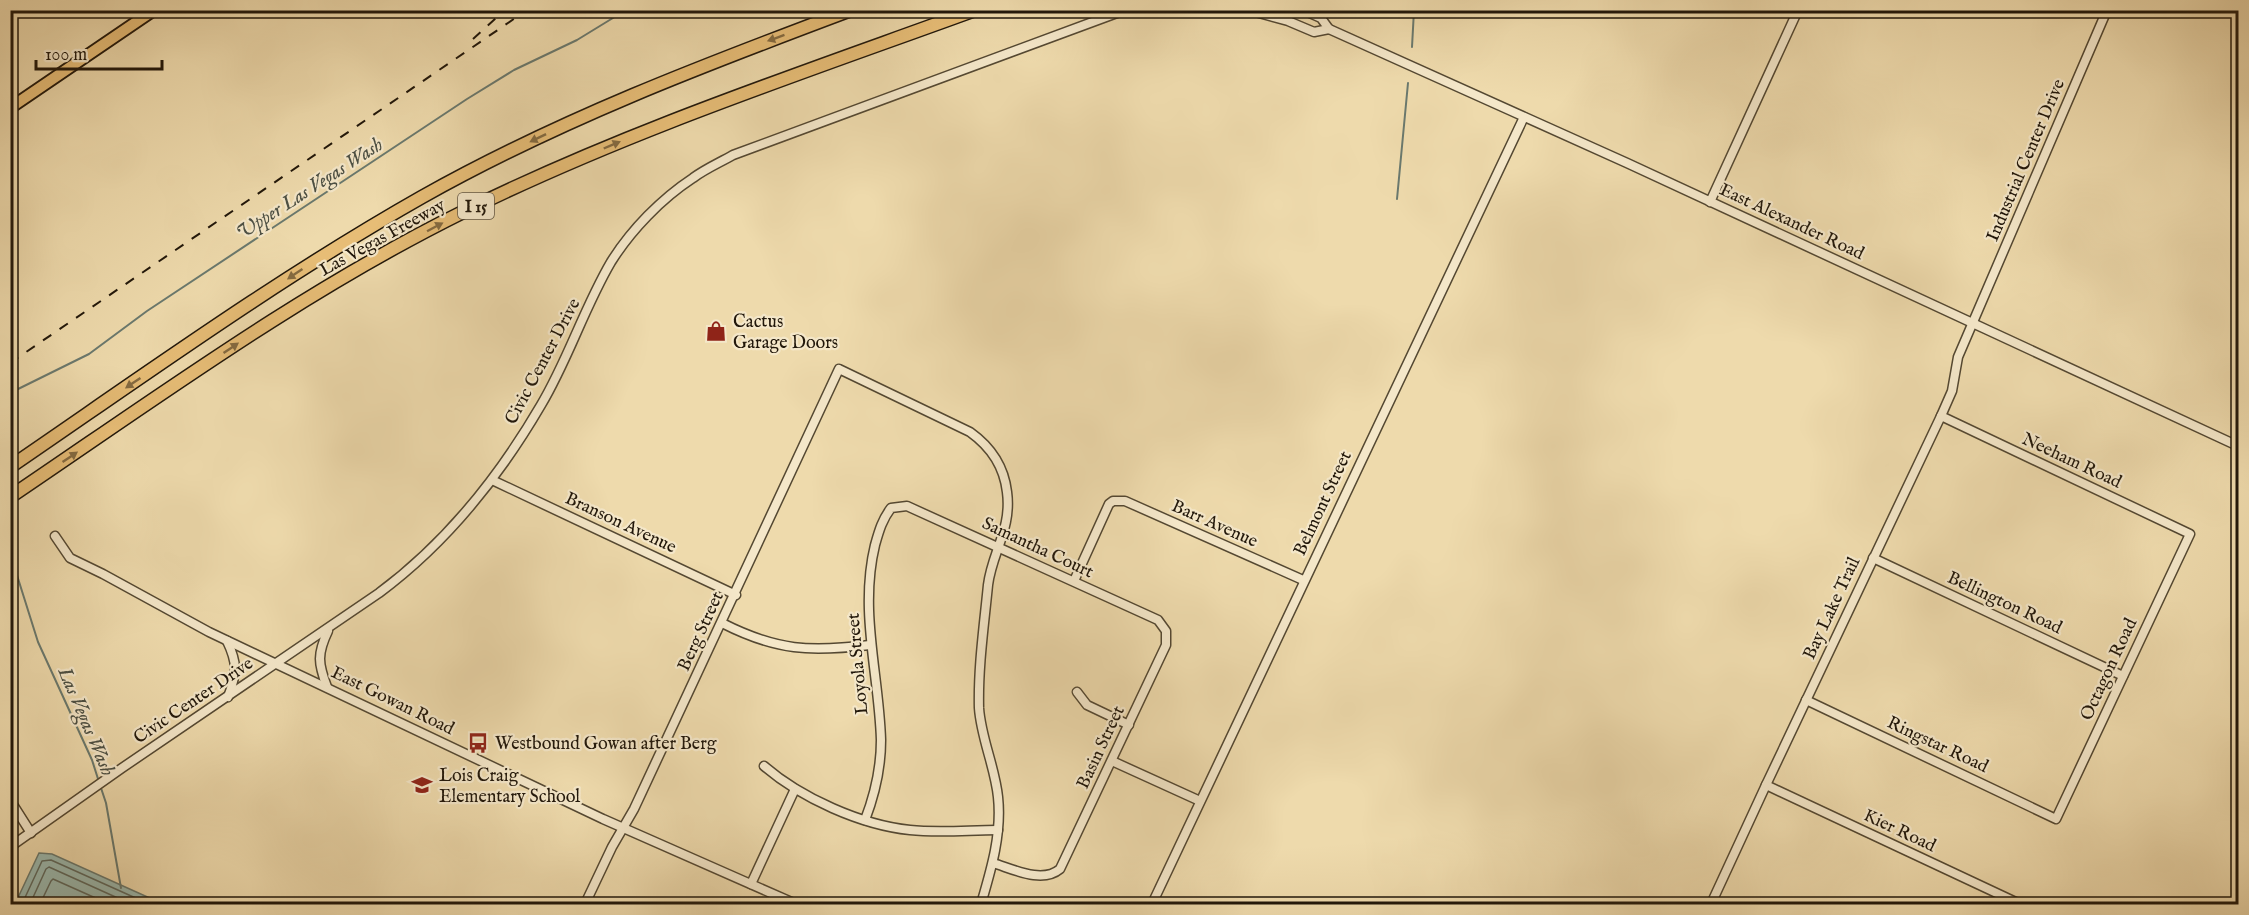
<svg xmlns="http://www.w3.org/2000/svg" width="2249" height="915" font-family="'IM FELL English',serif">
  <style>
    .water { fill: #9bbab0; stroke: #6a796e; stroke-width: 1.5 }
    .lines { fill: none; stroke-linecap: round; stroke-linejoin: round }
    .shore { stroke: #5e685d; stroke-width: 1.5 }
    .stream { stroke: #6a796e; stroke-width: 2 }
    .minor-casing { stroke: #544832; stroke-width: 11 }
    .major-casing { stroke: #21170a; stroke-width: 14 }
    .highway-casing { stroke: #21170a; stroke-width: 15 }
    .minor { stroke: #f4e7c9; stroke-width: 8 }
    .major { stroke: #e7bd76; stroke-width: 10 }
    .highway { stroke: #e7bd76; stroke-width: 12 }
    .rail { stroke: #21170a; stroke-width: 2; stroke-dasharray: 10 10; stroke-linecap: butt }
    .oneway { fill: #846a40 }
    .labels { text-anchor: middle; stroke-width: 4.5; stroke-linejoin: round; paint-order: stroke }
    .shield { fill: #f4e7c9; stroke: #605543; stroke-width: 1.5 }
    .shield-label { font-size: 16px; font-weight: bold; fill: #21170a }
    .street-label { font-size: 18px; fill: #21170a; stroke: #f4e7c9 }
    .poi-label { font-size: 18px; fill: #21170a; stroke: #f4e7c9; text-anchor: start }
    .water-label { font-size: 20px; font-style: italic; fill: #4c5044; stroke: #f4e7c9 }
  </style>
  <rect width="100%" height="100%" fill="#eedaac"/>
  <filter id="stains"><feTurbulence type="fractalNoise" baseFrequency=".00333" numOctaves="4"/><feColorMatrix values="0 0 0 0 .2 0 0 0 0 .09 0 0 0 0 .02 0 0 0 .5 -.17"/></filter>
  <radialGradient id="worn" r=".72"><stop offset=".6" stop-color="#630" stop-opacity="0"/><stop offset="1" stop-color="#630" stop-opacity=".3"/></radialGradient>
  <path class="water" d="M 39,853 L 52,854 L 163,904 L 15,904 Z"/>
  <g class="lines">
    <g class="shore">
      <path d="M 22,904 L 42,861 L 51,860 L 149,904"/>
      <path d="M 30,904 L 46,869 L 49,867 L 131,904"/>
      <path d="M 40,904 L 51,881 L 53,879 L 109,904"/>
    </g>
    <g class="stream">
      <path d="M 1412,47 L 1414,10"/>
      <path d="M 1397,199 L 1408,83"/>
      <path d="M 10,393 L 89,354 L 147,311 L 467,99 L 514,70 L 577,40 L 626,10"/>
      <path d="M 10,553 L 38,642 L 92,760 L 99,782"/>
      <path d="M 101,788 L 106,803 L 121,888"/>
    </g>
    <g class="minor-casing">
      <g id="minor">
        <path d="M 1248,10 L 1288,21 L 1314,32 L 1329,29"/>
        <path d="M 1303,10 L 1321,18 L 1329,29 L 1627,163 L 2238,446"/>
        <path d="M 1710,202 L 1798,10"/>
        <path d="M 492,480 L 736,595"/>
        <path d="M 55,536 L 70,558 L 103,574 L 209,632 L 603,819 L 796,904"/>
        <path d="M 1873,558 L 2123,676"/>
        <path d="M 1074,581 L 1109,504 L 1113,501 L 1125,501 L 1303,580"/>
        <path d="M 722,623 C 777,651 810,652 870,645"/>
        <path d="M 227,641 C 238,664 237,673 228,697"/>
        <path d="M 327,687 C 318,663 317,654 328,631"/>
        <path d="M 1077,692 L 1087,705 L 1129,725"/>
        <path d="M 1806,700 L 2056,819 L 2190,534 L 1941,416"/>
        <path d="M 1112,761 L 1200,801"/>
        <path d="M 764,766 C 801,798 861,825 910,830 C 939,833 969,830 998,830"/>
        <path d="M 1766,785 L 2020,904"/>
        <path d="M 10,800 L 31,833"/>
        <path d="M 865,820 C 875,794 881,769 881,740 C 879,674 859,611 875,545 C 879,531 882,520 891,508 L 907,506 L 1158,620 L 1166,631 L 1166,645 L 1060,869 C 1042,884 1013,869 993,863"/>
        <path d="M 10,847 L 122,768 L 379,593 C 445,544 499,477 541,405 C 568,360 584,308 611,262 C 631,230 661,199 693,178 C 705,169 719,163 733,155 L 1125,10"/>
        <path d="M 751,884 L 795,789"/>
        <path d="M 585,904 L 612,847 L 634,809 L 839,369 L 970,432 C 991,447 1004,466 1007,492 C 1012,529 992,552 988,585 C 984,626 978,667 979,708 C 981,738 995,767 998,797 C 1002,834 991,870 981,904"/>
        <path d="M 1152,904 L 1524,117"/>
        <path d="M 1711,904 L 1766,785 L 1941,416 L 1952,391 L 1958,357 L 2107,10"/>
      </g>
    </g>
    <g class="major-casing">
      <path id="major" d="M 10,108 L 154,10"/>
    </g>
    <g class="highway-casing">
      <g id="highway">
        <path d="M 10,467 C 146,374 279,278 422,197 C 559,120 704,65 851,10"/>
        <path d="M 10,497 C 158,397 303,291 463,212 C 627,131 802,73 975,10"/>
      </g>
    </g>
    <use href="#minor" class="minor"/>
    <use href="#major" class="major"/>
    <use href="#highway" class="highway"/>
    <g class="rail">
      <path d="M 473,39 L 505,10"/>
      <path d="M 10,363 L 527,10"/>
    </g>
  </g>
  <defs><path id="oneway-solid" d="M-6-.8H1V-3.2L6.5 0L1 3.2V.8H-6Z" transform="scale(1.5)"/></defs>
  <g class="oneway">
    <use href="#oneway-solid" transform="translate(776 38) rotate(160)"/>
    <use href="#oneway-solid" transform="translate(538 138) rotate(154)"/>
    <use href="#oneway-solid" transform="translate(612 145) rotate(-23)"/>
    <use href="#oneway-solid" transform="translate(435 227) rotate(-28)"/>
    <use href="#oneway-solid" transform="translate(295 274) rotate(146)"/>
    <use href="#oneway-solid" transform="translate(231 348) rotate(-34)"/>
    <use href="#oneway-solid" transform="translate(133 383) rotate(146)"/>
    <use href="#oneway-solid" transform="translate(70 457) rotate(-34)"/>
  </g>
  <defs>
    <g id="shop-bare" transform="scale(1.62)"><path d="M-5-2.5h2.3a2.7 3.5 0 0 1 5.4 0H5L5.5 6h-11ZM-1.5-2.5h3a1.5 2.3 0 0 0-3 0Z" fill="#8f2418" stroke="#f4e7c9" stroke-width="2.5" paint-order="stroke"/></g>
    <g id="bus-bare" transform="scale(1.62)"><path d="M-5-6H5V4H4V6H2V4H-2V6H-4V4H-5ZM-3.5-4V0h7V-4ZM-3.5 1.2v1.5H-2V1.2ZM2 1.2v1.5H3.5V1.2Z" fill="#8f2418" stroke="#f4e7c9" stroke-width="2.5" paint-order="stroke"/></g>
    <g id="school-bare" transform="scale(1.62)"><path d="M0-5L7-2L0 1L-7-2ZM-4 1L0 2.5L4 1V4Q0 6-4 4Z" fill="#8f2418" stroke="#f4e7c9" stroke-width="2.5" paint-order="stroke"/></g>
  </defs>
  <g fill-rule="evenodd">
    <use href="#shop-bare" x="716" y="331"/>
    <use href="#bus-bare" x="478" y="743"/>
    <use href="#school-bare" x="422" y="785"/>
  </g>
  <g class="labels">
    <rect class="shield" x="458" y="193" width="36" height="26" rx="4.5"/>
    <g class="shield-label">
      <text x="476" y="212">I 15</text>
    </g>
    <g class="street-label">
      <text transform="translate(2025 160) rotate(-67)" y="6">Industrial Center Drive</text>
      <text transform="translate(1792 221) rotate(25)" y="6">East Alexander Road</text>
      <text transform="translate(382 237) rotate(-29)" y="6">Las Vegas Freeway</text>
      <text transform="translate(542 361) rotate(-62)" y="6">Civic Center Drive</text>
      <text transform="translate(2072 460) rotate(25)" y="6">Neeham Road</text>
      <text transform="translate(1322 503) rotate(-65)" y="6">Belmont Street</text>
      <text transform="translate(621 522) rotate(25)" y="6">Branson Avenue</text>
      <text transform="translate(1215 523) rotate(24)" y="6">Barr Avenue</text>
      <text transform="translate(1038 547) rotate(25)" y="6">Samantha Court</text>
      <text transform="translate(2005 602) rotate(25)" y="6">Bellington Road</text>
      <text transform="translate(1831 608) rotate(-65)" y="6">Bay Lake Trail</text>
      <text transform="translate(700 631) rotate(-65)" y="6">Berg Street</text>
      <text transform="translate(857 664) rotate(-95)" y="6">Loyola Street</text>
      <text transform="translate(2108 669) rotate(-65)" y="6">Octagon Road</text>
      <text transform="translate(193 700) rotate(-34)" y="6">Civic Center Drive</text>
      <text transform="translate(393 700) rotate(26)" y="6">East Gowan Road</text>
      <text transform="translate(1938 744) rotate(25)" y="6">Ringstar Road</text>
      <text transform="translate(1100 747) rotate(-65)" y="6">Basin Street</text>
      <text transform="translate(1900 830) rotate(25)" y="6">Kier Road</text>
    </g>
    <g class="poi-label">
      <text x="733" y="327">Cactus<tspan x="733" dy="21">Garage Doors</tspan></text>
      <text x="495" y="749">Westbound Gowan after Berg</text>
      <text x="439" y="781">Lois Craig<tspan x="439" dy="21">Elementary School</tspan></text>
    </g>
    <g class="water-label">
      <text transform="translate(309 188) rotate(-33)" y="7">Upper Las Vegas Wash</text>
      <text transform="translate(87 721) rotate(67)" y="7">Las Vegas Wash</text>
    </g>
  </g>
  <rect width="2249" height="915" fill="none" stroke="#eedaac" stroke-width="36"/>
  <rect x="12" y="12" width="2225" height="891" fill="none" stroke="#21170a" stroke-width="3"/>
  <rect x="18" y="18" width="2213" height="879" fill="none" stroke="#21170a" stroke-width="1.5"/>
  <path d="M36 60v9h126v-9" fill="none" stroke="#21170a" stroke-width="3"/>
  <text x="45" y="60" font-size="18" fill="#21170a" stroke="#f4e7c9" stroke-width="4.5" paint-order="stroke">100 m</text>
  <rect width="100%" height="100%" filter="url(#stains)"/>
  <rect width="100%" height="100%" fill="url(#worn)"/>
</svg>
